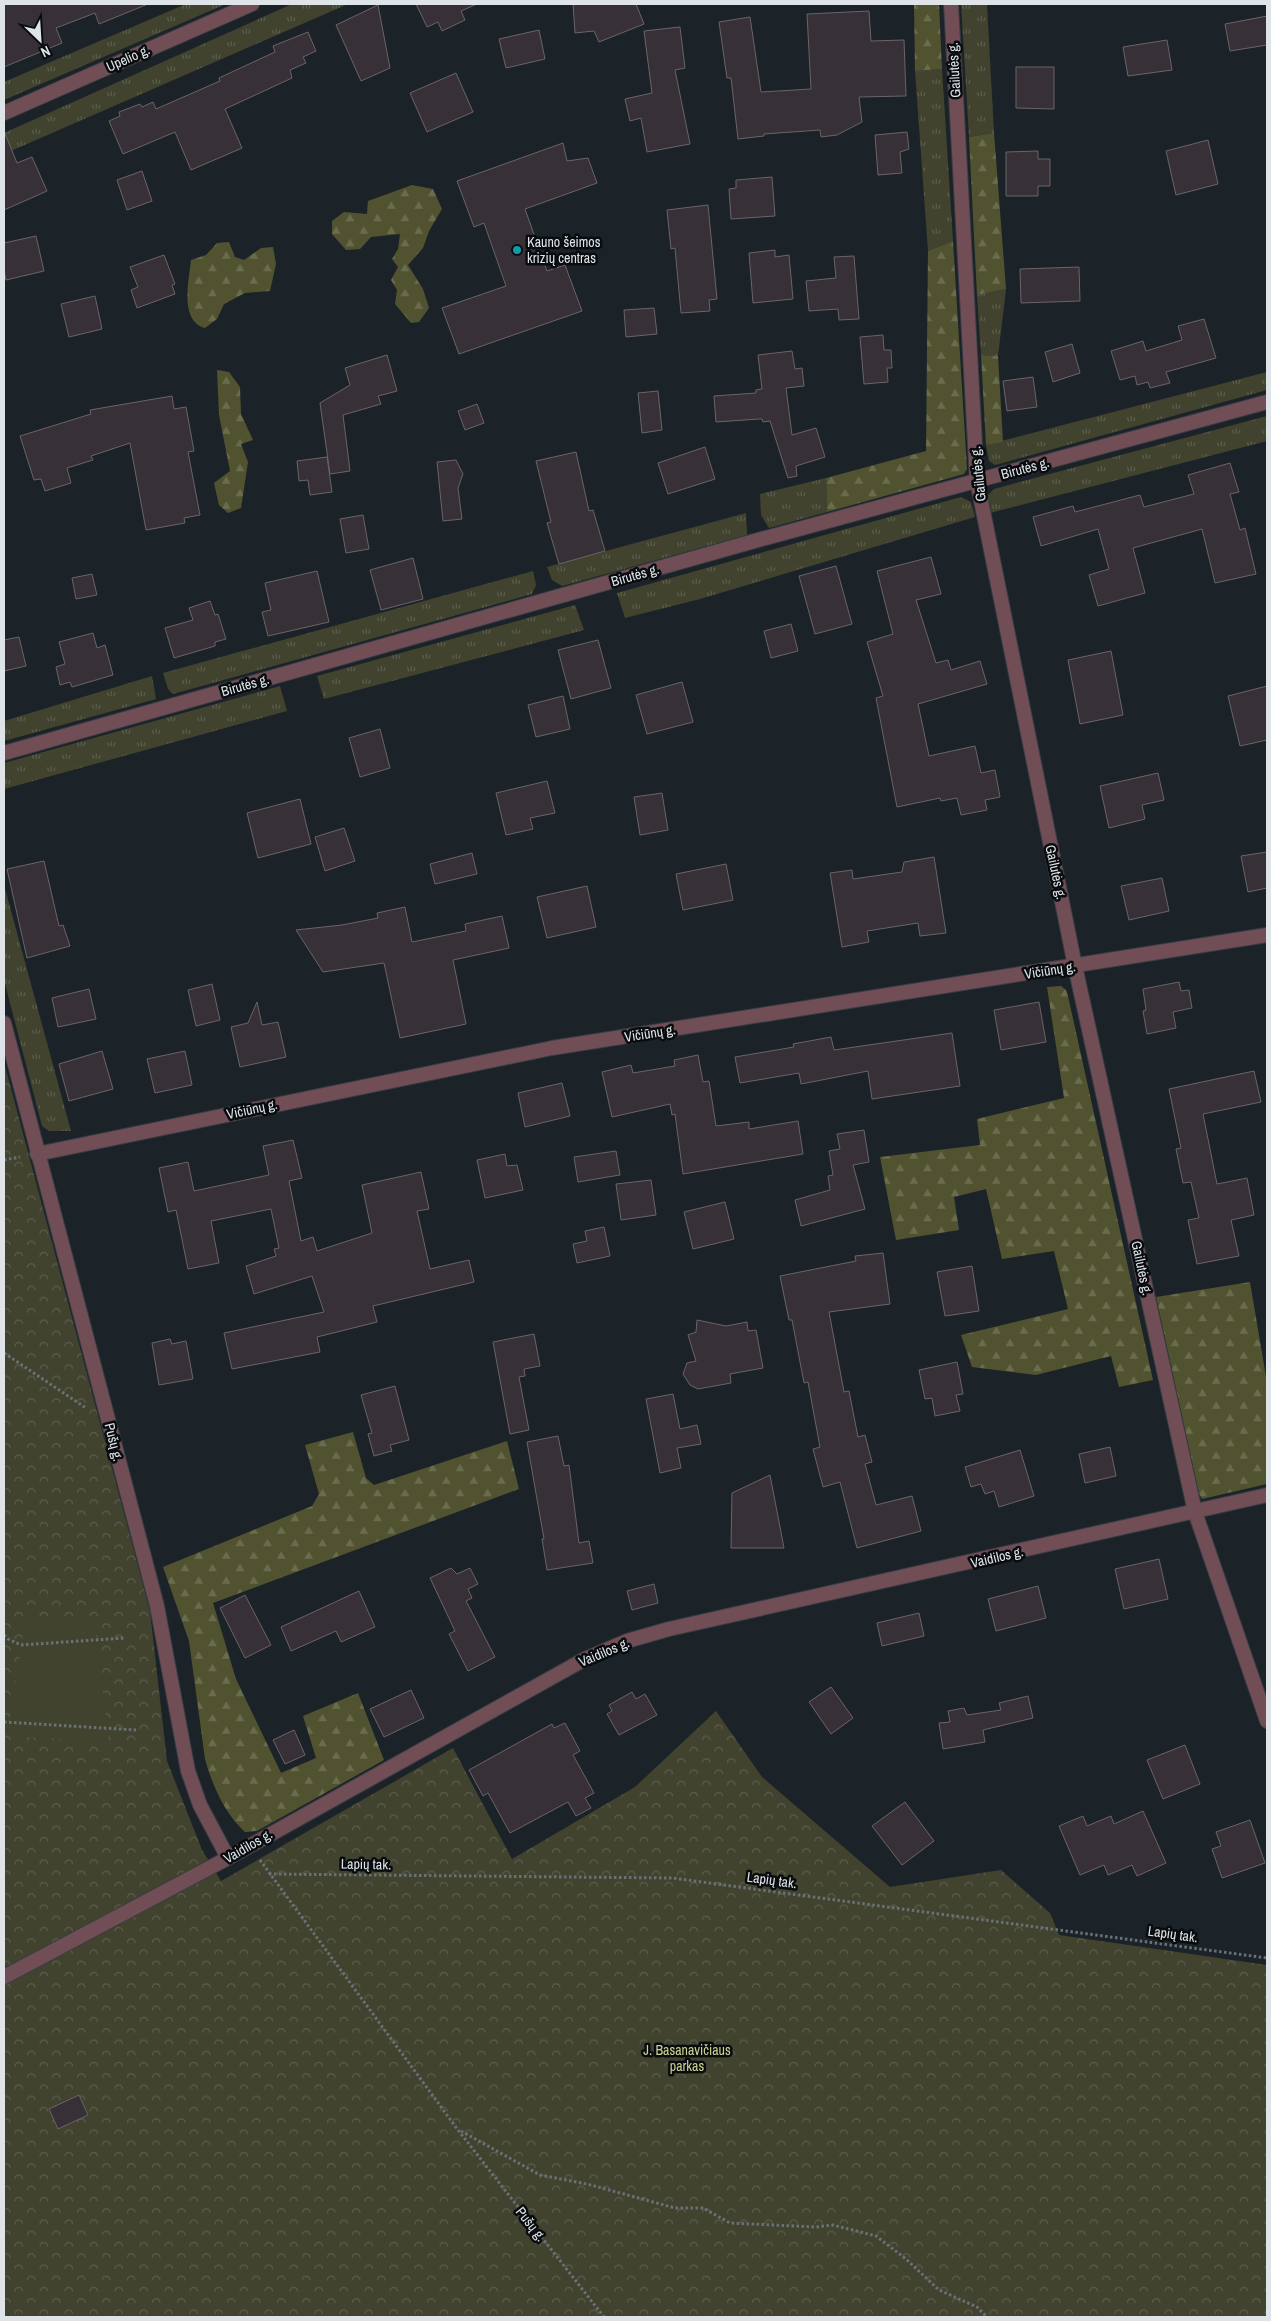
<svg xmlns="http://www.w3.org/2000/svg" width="1271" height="2321" font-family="'Archivo Narrow',sans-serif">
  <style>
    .grass { fill: url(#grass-tufts) }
    .forest { fill: url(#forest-firs) }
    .park { fill: url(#park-crowns) }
    .pitch { fill: #41432f }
    .building { fill: #383037; stroke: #6b636a }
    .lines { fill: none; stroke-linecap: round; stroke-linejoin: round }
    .minor-casing { stroke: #363e43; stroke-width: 16 }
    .tertiary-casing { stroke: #363e43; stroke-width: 16 }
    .path { stroke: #6a7176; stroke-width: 3; stroke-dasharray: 2.5 2.5; stroke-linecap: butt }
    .minor { stroke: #714d55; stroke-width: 14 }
    .tertiary { stroke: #714d55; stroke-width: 14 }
    .culture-dot { fill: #0f9aa8; stroke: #080c0e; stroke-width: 2 }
    .labels { text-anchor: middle; stroke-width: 5; stroke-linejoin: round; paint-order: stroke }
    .street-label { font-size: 14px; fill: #dfe4e8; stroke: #080c0e }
    .poi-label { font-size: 14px; fill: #dfe4e8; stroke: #080c0e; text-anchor: start }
    .park-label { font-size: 14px; fill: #ccd292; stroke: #080c0e }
  </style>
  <defs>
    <pattern id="grass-tufts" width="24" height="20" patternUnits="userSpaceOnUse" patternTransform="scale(1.25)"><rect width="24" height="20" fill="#41432f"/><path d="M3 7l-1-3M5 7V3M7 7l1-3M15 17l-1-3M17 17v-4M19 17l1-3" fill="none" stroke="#5c5e4d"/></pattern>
    <pattern id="forest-firs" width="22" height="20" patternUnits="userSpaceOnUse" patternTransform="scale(1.25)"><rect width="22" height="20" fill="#515330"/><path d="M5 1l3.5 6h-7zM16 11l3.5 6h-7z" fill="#6a6c4e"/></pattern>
    <pattern id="park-crowns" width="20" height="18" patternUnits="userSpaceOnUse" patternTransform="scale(1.25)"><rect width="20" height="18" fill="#41432f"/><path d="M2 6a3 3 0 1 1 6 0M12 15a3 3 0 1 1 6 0" fill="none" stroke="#5c5e4d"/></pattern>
  </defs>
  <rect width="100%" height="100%" fill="#1b2328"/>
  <g class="grass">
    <path d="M 186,4 L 226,4 L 4,100 L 4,82 Z"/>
    <path d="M 292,4 L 348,4 L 4,154 L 4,133 Z"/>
    <path d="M 961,4 L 987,4 L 994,133 L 969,137 Z"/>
    <path d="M 942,69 L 953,241 L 928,251 L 915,71 Z"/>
    <path d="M 1006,289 L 998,356 L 981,355 L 977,295 Z"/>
    <path d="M 1267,372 L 1267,390 L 995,465 L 989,461 L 986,445 Z"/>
    <path d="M 1267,416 L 1267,441 L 990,513 L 987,496 L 994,489 Z"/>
    <path d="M 826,478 L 827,512 L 769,528 L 761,515 L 760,494 Z"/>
    <path d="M 961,497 L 971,502 L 975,517 L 700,599 L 625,618 L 617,593 Z"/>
    <path d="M 746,513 L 747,535 L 562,586 L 552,580 L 547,567 Z"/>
    <path d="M 533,571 L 536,585 L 532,594 L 173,694 L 168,689 L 163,673 Z"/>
    <path d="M 575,605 L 584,630 L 324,699 L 317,676 Z"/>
    <path d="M 152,676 L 156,699 L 4,741 L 4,721 Z"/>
    <path d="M 280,686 L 287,711 L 4,789 L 4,763 Z"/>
    <path d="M 4,885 L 71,1131 L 49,1131 L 42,1126 L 4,980 Z"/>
  </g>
  <g class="forest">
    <path d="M 914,4 L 939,4 L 942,69 L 915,71 Z"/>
    <path d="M 994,133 L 1006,289 L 977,295 L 969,137 Z"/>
    <path d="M 412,185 L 433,189 L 442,209 L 429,231 L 423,248 L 408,265 L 423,289 L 429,308 L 419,322 L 411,323 L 395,304 L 397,290 L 391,280 L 398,267 L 392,259 L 398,249 L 400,234 L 371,237 L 360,249 L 346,250 L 332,234 L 332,221 L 344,212 L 367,214 L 368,201 Z"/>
    <path d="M 953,241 L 967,469 L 964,474 L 827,512 L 826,478 L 926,451 L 928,251 Z"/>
    <path d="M 229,242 L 235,257 L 244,260 L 261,248 L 273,247 L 276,264 L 270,291 L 245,293 L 224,304 L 217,319 L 205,328 C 179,321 189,280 191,260 L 206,255 L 217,243 Z"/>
    <path d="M 981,355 L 998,356 L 1003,442 L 986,445 Z"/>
    <path d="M 217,370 L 229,372 L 240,387 L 241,414 L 253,440 L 241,444 L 248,462 L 241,508 L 228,513 L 219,505 L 214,483 L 230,471 L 219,415 Z"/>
    <path d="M 1061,986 L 1066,990 L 1068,996 L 1153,1380 L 1119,1387 L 1111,1356 L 1036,1375 L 972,1367 L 961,1335 L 1068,1309 L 1054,1251 L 1002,1259 L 986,1189 L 954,1197 L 959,1230 L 896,1240 L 880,1157 L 980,1145 L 977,1119 L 1064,1098 L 1047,987 Z"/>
    <path d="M 1250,1282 L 1267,1383 L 1267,1484 L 1202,1499 L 1199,1494 L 1156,1297 Z"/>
    <path d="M 353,1432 L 366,1478 L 374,1485 L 507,1441 L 519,1489 L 213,1603 L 236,1679 L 281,1773 L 316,1758 L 303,1716 L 358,1693 L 384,1760 L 257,1831 L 245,1832 C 225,1814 212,1785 205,1759 L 189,1641 L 163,1567 L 312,1506 L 319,1494 L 305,1445 Z"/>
  </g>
  <path class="park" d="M 4,1062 L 150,1611 L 167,1761 L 202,1850 L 221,1881 L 453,1748 L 512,1859 L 635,1787 L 716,1711 L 762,1777 L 890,1887 L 1001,1870 L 1050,1913 L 1059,1935 L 1267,1965 L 1267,2317 L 4,2317 Z"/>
  <path class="pitch" d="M 94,1618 L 109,1741 L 7,1736 L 25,1622 Z"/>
  <g class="building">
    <path d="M 4,4 L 148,4 L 99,24 L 95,13 L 56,28 L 62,43 L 4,67 Z"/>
    <path d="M 416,4 L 477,4 L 461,11 L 465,20 L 442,31 L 438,22 L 427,27 Z"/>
    <path d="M 573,4 L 636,4 L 644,24 L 599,42 L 594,31 L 575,33 Z"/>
    <path d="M 378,5 L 390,68 L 361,81 L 336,25 Z"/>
    <path d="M 869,11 L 871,41 L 904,40 L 906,96 L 859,97 L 862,122 L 837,135 L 821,137 L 820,130 L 764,134 L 764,136 L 738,139 L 731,78 L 727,78 L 719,22 L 750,17 L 761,92 L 811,89 L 807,14 Z"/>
    <path d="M 1267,16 L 1267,45 L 1230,51 L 1225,24 Z"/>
    <path d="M 680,27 L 685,68 L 675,70 L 690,144 L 647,152 L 641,118 L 630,121 L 625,99 L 652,93 L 644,31 Z"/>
    <path d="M 539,30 L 545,59 L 506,68 L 499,39 Z"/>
    <path d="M 308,32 L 316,51 L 303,57 L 306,63 L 290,70 L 292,78 L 225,109 L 242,148 L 191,170 L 175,132 L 123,154 L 109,121 L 120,116 L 119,112 L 140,104 L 142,107 L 153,102 L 156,109 L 220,81 L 219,78 L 275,52 L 273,46 Z"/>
    <path d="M 1167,40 L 1172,70 L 1128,76 L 1123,47 Z"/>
    <path d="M 1016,67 L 1054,67 L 1054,109 L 1016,108 Z"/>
    <path d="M 456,73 L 473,112 L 427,132 L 410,93 Z"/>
    <path d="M 4,131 L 17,163 L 32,157 L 47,191 L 4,210 Z"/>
    <path d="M 907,132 L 909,149 L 900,152 L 902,173 L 878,175 L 875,135 Z"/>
    <path d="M 1208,140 L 1218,184 L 1176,195 L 1166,151 Z"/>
    <path d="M 563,143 L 567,161 L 588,158 L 597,183 L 525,209 L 547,271 L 565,265 L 582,311 L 459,354 L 442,308 L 506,286 L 484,223 L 474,227 L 457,181 Z"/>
    <path d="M 1038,151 L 1038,159 L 1050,159 L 1050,186 L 1038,186 L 1038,196 L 1006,196 L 1006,152 Z"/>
    <path d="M 142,171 L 152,201 L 127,210 L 117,180 Z"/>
    <path d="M 772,177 L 775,216 L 731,219 L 729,189 L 736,188 L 736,180 Z"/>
    <path d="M 708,205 L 717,299 L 709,300 L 710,311 L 681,313 L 675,248 L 671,249 L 667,210 Z"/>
    <path d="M 36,236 L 44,271 L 6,280 L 4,270 L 4,243 Z"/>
    <path d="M 775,250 L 775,257 L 789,255 L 793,299 L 753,303 L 749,253 Z"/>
    <path d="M 164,255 L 175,284 L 172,285 L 175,294 L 137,308 L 131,290 L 138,287 L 130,267 Z"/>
    <path d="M 854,256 L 859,319 L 839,320 L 838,309 L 809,311 L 806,281 L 836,278 L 834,257 Z"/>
    <path d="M 1079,267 L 1080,301 L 1021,303 L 1020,269 Z"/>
    <path d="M 95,296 L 102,329 L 69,337 L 61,304 Z"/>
    <path d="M 654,308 L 657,334 L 626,337 L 624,310 Z"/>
    <path d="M 1204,319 L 1216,358 L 1166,372 L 1170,383 L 1150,388 L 1148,382 L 1137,385 L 1135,376 L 1120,380 L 1111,351 L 1143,341 L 1146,351 L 1182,340 L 1178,326 Z"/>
    <path d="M 883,335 L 884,350 L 891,350 L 892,368 L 887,368 L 888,382 L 864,384 L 860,337 Z"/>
    <path d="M 1072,344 L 1080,373 L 1053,382 L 1045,352 Z"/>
    <path d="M 792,351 L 795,369 L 802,368 L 804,386 L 786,388 L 792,435 L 816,428 L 825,457 L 796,466 L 797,476 L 788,478 L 770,421 L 763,422 L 762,419 L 759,419 L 716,422 L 714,396 L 756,393 L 756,390 L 762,389 L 758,355 Z"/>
    <path d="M 387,355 L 397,391 L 378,396 L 381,404 L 343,415 L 350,471 L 330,474 L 320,403 L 350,385 L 345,368 Z"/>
    <path d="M 1033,377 L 1037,407 L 1007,411 L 1003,381 Z"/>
    <path d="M 658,391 L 662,430 L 642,433 L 638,393 Z"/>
    <path d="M 172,396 L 174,409 L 186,407 L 194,451 L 188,452 L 200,515 L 184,518 L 185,523 L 146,530 L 130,443 L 91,456 L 93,460 L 67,468 L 71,483 L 45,491 L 41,479 L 34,480 L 20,436 L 91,414 L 90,410 Z"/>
    <path d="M 477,404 L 484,423 L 465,430 L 458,411 Z"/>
    <path d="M 705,447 L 715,479 L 668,494 L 658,463 Z"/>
    <path d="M 576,452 L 589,511 L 593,510 L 605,551 L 559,564 L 547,523 L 551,522 L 536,461 Z"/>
    <path d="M 327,457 L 332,492 L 310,495 L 308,480 L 299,481 L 297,461 Z"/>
    <path d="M 456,460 L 463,474 L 458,488 L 462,519 L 443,521 L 437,462 Z"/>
    <path d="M 1230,463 L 1239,492 L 1230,494 L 1240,530 L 1245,528 L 1256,574 L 1215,583 L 1202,529 L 1133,548 L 1145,593 L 1098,606 L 1089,575 L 1109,569 L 1098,529 L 1041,546 L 1033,517 L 1073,506 L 1075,512 L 1140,495 L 1144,507 L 1194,494 L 1188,475 Z"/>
    <path d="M 363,515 L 369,549 L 346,553 L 340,519 Z"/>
    <path d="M 931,557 L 941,594 L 916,600 L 936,663 L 948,660 L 951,670 L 980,661 L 987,684 L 918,704 L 929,756 L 975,746 L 981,773 L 995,770 L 1000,797 L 985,800 L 987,810 L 961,815 L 957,798 L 941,801 L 940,798 L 897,807 L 876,698 L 883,696 L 867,642 L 893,634 L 877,571 Z"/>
    <path d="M 413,558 L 423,599 L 381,610 L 370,570 Z"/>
    <path d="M 836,566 L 852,624 L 815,634 L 799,576 Z"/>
    <path d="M 317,571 L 329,622 L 268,636 L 262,612 L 271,610 L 265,583 Z"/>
    <path d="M 92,574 L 97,595 L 76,599 L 72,578 Z"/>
    <path d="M 210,601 L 215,615 L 218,614 L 226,639 L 215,642 L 215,646 L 174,658 L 165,628 L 193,620 L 189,608 Z"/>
    <path d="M 791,624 L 798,651 L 771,658 L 764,631 Z"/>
    <path d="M 93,633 L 97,648 L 105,645 L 113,675 L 72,687 L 70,682 L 60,685 L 56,667 L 65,664 L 59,642 Z"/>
    <path d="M 19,637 L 26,666 L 4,671 L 4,640 Z"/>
    <path d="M 598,640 L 611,688 L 571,699 L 558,650 Z"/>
    <path d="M 1111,651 L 1123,715 L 1080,724 L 1068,660 Z"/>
    <path d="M 682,682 L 693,722 L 647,734 L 636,695 Z"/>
    <path d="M 1267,686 L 1267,740 L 1240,746 L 1228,696 Z"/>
    <path d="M 563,696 L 570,729 L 536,737 L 528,705 Z"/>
    <path d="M 380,729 L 390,768 L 360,777 L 349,738 Z"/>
    <path d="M 1158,773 L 1164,800 L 1142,805 L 1145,819 L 1109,828 L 1100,786 Z"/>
    <path d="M 547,781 L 555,813 L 530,818 L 533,829 L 506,835 L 496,793 Z"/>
    <path d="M 662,793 L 668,830 L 640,835 L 634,797 Z"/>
    <path d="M 300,799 L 311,844 L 258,858 L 247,813 Z"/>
    <path d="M 344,828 L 355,861 L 325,871 L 315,837 Z"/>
    <path d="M 1267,852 L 1267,888 L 1248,892 L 1241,856 Z"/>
    <path d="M 472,853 L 477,874 L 435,884 L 430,864 Z"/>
    <path d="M 934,857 L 946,933 L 920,936 L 918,923 L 867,931 L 869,942 L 842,947 L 830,873 L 852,870 L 853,879 L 902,872 L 904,862 Z"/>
    <path d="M 44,861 L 59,926 L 63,925 L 70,946 L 27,958 L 7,869 Z"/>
    <path d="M 726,864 L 733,900 L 683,910 L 676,874 Z"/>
    <path d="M 1162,878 L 1169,911 L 1129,920 L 1121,886 Z"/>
    <path d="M 587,886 L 596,927 L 547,938 L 537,897 Z"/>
    <path d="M 405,907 L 412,942 L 466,931 L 465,924 L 502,916 L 509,948 L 453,960 L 466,1024 L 400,1038 L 384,963 L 323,972 L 296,930 L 342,925 L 378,918 L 377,913 Z"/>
    <path d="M 1179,982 L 1181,991 L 1189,990 L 1192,1008 L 1173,1012 L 1176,1028 L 1147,1034 L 1143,1011 L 1146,1010 L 1143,989 Z"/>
    <path d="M 212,984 L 220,1020 L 196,1026 L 188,990 Z"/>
    <path d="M 89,989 L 96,1019 L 58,1027 L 52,998 Z"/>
    <path d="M 257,1002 L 262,1025 L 278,1022 L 286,1057 L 240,1067 L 231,1027 L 248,1023 Z"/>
    <path d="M 1039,1002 L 1046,1042 L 1001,1050 L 994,1010 Z"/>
    <path d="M 952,1033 L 960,1086 L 872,1099 L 868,1071 L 801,1084 L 799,1073 L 740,1083 L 735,1057 L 794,1047 L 793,1044 L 831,1037 L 834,1050 Z"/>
    <path d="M 102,1051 L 113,1089 L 69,1101 L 59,1064 Z"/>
    <path d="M 185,1051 L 192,1085 L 155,1093 L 147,1059 Z"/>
    <path d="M 698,1055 L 703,1082 L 709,1081 L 716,1126 L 749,1122 L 749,1129 L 798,1121 L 803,1154 L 683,1174 L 675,1114 L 672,1115 L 670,1104 L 612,1117 L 602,1072 L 631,1065 L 633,1073 L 675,1066 L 674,1060 Z"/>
    <path d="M 1254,1071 L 1261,1102 L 1203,1114 L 1217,1184 L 1247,1178 L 1254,1215 L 1231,1220 L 1239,1256 L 1197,1264 L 1188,1220 L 1199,1218 L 1191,1182 L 1183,1183 L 1176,1149 L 1181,1148 L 1169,1089 Z"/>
    <path d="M 562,1083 L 570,1116 L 525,1127 L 518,1093 Z"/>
    <path d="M 864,1130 L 869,1162 L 853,1165 L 865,1209 L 801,1226 L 795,1200 L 830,1190 L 828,1176 L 833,1175 L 829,1151 L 840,1149 L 837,1134 Z"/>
    <path d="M 293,1140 L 302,1178 L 289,1181 L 301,1241 L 313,1237 L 317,1251 L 372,1233 L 362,1185 L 421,1172 L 429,1209 L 417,1211 L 430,1269 L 469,1260 L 474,1282 L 373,1306 L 377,1322 L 317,1337 L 320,1352 L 232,1369 L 224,1333 L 324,1312 L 312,1276 L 254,1294 L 246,1266 L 276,1256 L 274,1249 L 279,1248 L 271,1209 L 211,1221 L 219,1263 L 188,1269 L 176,1210 L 168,1212 L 159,1168 L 188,1162 L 194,1191 L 269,1175 L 263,1146 Z"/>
    <path d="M 616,1151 L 620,1175 L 578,1182 L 574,1157 Z"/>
    <path d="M 505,1154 L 507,1166 L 517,1165 L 523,1190 L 485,1198 L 477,1160 Z"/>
    <path d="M 651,1180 L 656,1215 L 621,1220 L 616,1184 Z"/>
    <path d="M 725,1202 L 734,1239 L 693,1249 L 684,1212 Z"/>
    <path d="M 604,1227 L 610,1256 L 577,1263 L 573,1244 L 587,1241 L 585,1231 Z"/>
    <path d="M 883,1253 L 890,1304 L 829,1312 L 844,1392 L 849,1391 L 858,1437 L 865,1435 L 872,1462 L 865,1464 L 876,1505 L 912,1496 L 921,1531 L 857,1548 L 840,1482 L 823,1487 L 813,1449 L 820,1447 L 808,1382 L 804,1383 L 792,1320 L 789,1320 L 780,1276 L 856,1261 L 855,1256 Z"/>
    <path d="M 972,1266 L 979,1311 L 945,1316 L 937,1272 Z"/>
    <path d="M 697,1320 L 726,1326 L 747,1322 L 748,1331 L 756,1330 L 763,1368 L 730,1374 L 731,1383 L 698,1389 L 690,1385 L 683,1374 L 687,1363 L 696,1361 L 688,1335 L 696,1332 Z"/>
    <path d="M 534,1334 L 540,1366 L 524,1369 L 525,1376 L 519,1377 L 529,1430 L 510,1434 L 493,1342 Z"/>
    <path d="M 170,1339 L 172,1344 L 186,1341 L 193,1379 L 159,1385 L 152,1343 Z"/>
    <path d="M 957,1362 L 963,1394 L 956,1395 L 960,1411 L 935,1416 L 932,1398 L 925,1399 L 919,1370 Z"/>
    <path d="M 395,1386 L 409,1440 L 390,1445 L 392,1451 L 374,1456 L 368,1434 L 372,1433 L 361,1395 Z"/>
    <path d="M 673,1394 L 680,1429 L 697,1425 L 701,1444 L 677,1448 L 681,1468 L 660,1473 L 646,1399 Z"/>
    <path d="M 558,1436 L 564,1466 L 569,1465 L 579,1543 L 589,1541 L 593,1563 L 547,1570 L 542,1539 L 544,1539 L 527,1442 Z"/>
    <path d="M 1110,1447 L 1116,1476 L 1085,1483 L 1079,1454 Z"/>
    <path d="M 1020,1450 L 1034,1496 L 999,1507 L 994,1491 L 985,1494 L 981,1484 L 971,1487 L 965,1467 Z"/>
    <path d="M 770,1475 L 784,1548 L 731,1548 L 732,1493 Z"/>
    <path d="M 1159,1559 L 1168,1599 L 1124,1609 L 1115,1569 Z"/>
    <path d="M 451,1568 L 457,1574 L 470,1568 L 478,1584 L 468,1589 L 472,1598 L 466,1601 L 495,1657 L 468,1671 L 449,1634 L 455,1631 L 430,1578 Z"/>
    <path d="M 654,1584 L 658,1603 L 632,1610 L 627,1591 Z"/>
    <path d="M 1038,1586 L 1046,1618 L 996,1631 L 988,1599 Z"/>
    <path d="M 359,1591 L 375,1627 L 341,1642 L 336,1631 L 291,1651 L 281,1627 Z"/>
    <path d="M 245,1595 L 271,1645 L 245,1658 L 220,1608 Z"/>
    <path d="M 919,1613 L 924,1636 L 882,1646 L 877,1623 Z"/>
    <path d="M 831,1687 L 853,1718 L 831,1734 L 809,1702 Z"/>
    <path d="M 411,1690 L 424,1718 L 384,1737 L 370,1709 Z"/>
    <path d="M 632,1692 L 636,1699 L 645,1694 L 657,1715 L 619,1735 L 607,1714 L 612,1711 L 609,1705 Z"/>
    <path d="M 1028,1696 L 1033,1718 L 983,1730 L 985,1742 L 943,1749 L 939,1723 L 950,1722 L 948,1711 L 964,1708 L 967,1715 L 1001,1710 L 999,1703 Z"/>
    <path d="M 565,1723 L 580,1751 L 573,1755 L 594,1793 L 585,1798 L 591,1808 L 576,1816 L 568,1802 L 510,1833 L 488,1793 L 483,1796 L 469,1770 L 552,1724 L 554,1728 Z"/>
    <path d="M 294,1730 L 305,1755 L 285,1764 L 273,1740 Z"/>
    <path d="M 1185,1745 L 1200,1784 L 1163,1799 L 1147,1760 Z"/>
    <path d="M 905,1802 L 934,1841 L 902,1865 L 872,1826 Z"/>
    <path d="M 1143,1811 L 1166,1863 L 1137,1876 L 1132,1865 L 1108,1875 L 1104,1865 L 1080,1875 L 1059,1826 L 1083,1816 L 1087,1826 L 1111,1816 L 1114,1824 Z"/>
    <path d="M 1250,1820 L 1265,1863 L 1222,1878 L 1212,1849 L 1221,1846 L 1216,1832 Z"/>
    <path d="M 79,2095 L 88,2115 L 58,2129 L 49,2109 Z"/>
  </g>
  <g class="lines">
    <g class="minor-casing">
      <g id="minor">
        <path d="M 951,4 L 977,481 L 1075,966 L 1195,1512 L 1267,1721"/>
        <path d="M 4,113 L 252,4"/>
        <path d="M 4,1023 L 157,1606 L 188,1771 L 200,1805 L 228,1858"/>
        <path d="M 37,1154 L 552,1048 L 1267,935"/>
        <path d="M 4,1977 L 228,1858 L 585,1659 L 627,1641 L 669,1629 L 1267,1495"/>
      </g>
    </g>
    <g class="tertiary-casing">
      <path id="tertiary" d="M 4,753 L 758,540 L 1267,402"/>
    </g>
    <g class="path">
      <path d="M 4,1160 L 20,1157"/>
      <path d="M 4,1353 L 86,1408"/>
      <path d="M 4,1635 L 8,1639 L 21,1645 L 124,1638"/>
      <path d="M 4,1722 L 136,1730"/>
      <path d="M 260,1860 L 458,2130 L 604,2317"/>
      <path d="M 269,1874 L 672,1878 L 1267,1958"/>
      <path d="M 461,2131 L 540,2175 L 587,2184 L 675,2208 L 703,2208 L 730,2223 L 816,2227 L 833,2225 L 876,2236 L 906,2259 L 939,2290 L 977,2307 L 987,2317"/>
    </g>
    <use href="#minor" class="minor"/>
    <use href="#tertiary" class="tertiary"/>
  </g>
  <circle class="culture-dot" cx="517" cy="250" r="5"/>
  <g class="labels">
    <g class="street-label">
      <text transform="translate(128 58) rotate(-24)" y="5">Upelio g.</text>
      <text transform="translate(954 70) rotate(-93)" y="5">Gailutės g.</text>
      <text transform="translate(1025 468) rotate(-15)" y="5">Birutės g.</text>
      <text transform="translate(978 474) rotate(-96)" y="5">Gailutės g.</text>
      <text transform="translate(635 575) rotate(-16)" y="5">Birutės g.</text>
      <text transform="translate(245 685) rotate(-16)" y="5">Birutės g.</text>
      <text transform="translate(1056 872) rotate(78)" y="5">Gailutės g.</text>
      <text transform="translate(1050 970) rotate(-9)" y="5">Vičiūnų g.</text>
      <text transform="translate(650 1033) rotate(-9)" y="5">Vičiūnų g.</text>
      <text transform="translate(252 1109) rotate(-12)" y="5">Vičiūnų g.</text>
      <text transform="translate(1142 1268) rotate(78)" y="5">Gailutės g.</text>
      <text transform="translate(114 1442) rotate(76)" y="5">Pušų g.</text>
      <text transform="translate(997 1557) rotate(-13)" y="5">Vaidilos g.</text>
      <text transform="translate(604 1652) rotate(-23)" y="5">Vaidilos g.</text>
      <text transform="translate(248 1846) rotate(-30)" y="5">Vaidilos g.</text>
      <text transform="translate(366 1864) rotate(1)" y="5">Lapių tak.</text>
      <text transform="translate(772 1880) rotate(8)" y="5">Lapių tak.</text>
      <text transform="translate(1173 1934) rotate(8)" y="5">Lapių tak.</text>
      <text transform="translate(531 2224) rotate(52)" y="5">Pušų g.</text>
    </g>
    <g class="poi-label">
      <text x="527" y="247">Kauno šeimos<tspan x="527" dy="16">krizių centras</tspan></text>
    </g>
    <g class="park-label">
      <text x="687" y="2055">J. Basanavičiaus<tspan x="687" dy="16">parkas</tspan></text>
    </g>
  </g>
  <rect width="1271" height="2321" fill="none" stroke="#dfe4e8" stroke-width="10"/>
  <g transform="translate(40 40) rotate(155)" stroke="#080c0e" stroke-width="4" paint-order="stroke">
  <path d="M0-4L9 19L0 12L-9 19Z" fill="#dfe4e8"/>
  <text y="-8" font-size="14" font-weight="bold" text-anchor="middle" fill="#dfe4e8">N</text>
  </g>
</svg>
